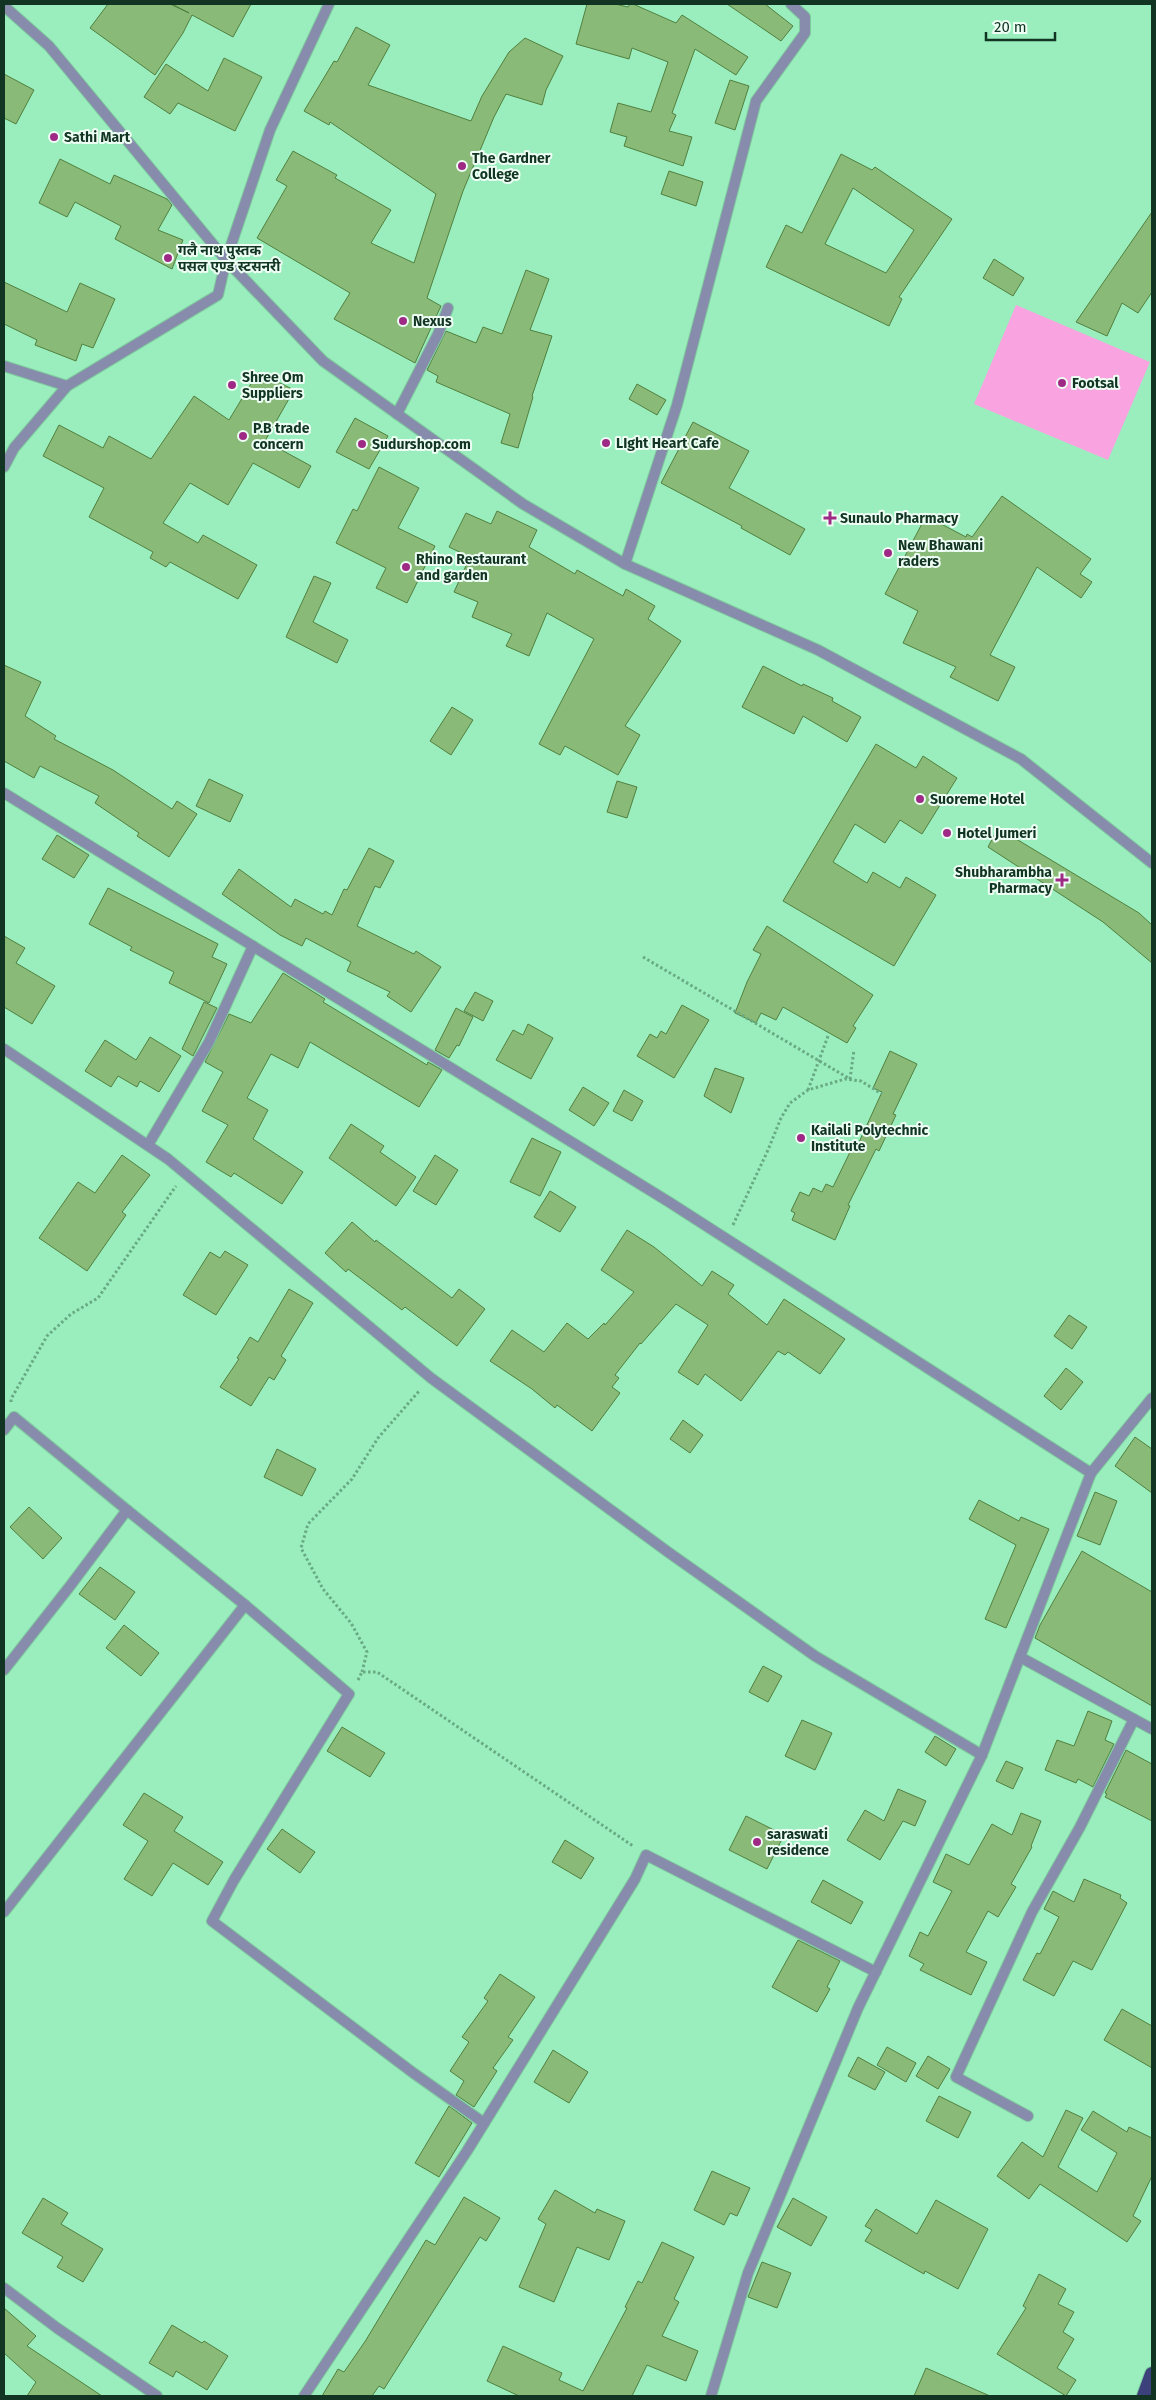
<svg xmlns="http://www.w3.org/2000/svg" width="1156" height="2400" font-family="'Fira Sans','Noto Sans Devanagari',sans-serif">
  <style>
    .green { fill: #f9a3e0 }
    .building { fill: #89ba77; stroke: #51803f; fill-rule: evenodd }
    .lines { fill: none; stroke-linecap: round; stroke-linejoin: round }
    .minor-casing { stroke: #7fc99e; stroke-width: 12 }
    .tertiary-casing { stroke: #7fc99e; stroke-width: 12 }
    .trunk-casing { stroke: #7fc99e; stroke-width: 16 }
    .path { stroke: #68aa84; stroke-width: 3; stroke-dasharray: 2.5 2.5; stroke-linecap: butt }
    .minor { stroke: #878cac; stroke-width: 10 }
    .tertiary { stroke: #878cac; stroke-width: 10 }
    .trunk { stroke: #3c407b; stroke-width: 14 }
    .poi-dot { fill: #9e2a86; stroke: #eefef4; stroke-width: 2 }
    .labels { text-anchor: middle; stroke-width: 4; stroke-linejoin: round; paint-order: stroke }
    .poi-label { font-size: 14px; font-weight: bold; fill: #113522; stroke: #eefef4; text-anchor: start }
  </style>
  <rect width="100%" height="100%" fill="#9aeebd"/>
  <path class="green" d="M 1016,305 L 1150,362 L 1108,460 L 974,404 Z"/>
  <g class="building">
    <path d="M 108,4 L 170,4 L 189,13 L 172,4 L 251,4 L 233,37 L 192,15 L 183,33 L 155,75 L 90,28 Z"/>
    <path d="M 587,4 L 615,4 L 628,7 L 630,4 L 633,4 L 676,23 L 682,15 L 748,57 L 736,75 L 695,49 L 672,113 L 676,115 L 669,131 L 692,137 L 683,166 L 624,146 L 627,137 L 610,132 L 618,103 L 651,112 L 668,62 L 632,48 L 629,59 L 576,44 Z"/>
    <path d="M 727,4 L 765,4 L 793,26 L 781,41 Z"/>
    <path d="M 356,27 L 390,45 L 368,85 L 471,121 L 482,96 L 509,52 L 525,38 L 563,56 L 546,90 L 542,105 L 506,94 L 494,117 L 463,191 L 427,298 L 441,306 L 415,363 L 334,319 L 350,293 L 257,238 L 287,186 L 276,180 L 293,151 L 337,175 L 335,178 L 391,210 L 371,243 L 414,263 L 436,194 L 330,122 L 329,125 L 304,111 L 334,61 L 337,62 Z"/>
    <path d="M 224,58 L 262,77 L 235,131 L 178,103 L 170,114 L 144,97 L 166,64 L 208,91 Z"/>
    <path d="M 4,74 L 34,90 L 16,124 L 4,118 Z"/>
    <path d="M 730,80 L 749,86 L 735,130 L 715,123 Z"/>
    <path d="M 841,154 L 872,170 L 875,167 L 952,219 L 899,297 L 902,299 L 889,326 L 766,267 L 786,225 L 802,233 ZM 853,188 L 914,230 L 886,273 L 825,244 Z"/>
    <path d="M 60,159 L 110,184 L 114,175 L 167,199 L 172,205 L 158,230 L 183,240 L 172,269 L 115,239 L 121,226 L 75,202 L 67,217 L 39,203 Z"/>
    <path d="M 669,171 L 703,182 L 696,206 L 661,194 Z"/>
    <path d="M 1152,212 L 1152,292 L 1138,313 L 1122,303 L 1107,336 L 1076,322 Z"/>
    <path d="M 994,259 L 1024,278 L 1013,296 L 983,278 Z"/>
    <path d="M 526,270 L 549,279 L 530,330 L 552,336 L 532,396 L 533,397 L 518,448 L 501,443 L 510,414 L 436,382 L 438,376 L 427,370 L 446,331 L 476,343 L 483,327 L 502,334 Z"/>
    <path d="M 4,282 L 67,312 L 80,283 L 115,299 L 93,348 L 82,344 L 76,361 L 35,345 L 37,340 L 4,324 Z"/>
    <path d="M 258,372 L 294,390 L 265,441 L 311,466 L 299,488 L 253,463 L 228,505 L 190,483 L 163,523 L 198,543 L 203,535 L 257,565 L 238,599 L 170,562 L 166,567 L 150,558 L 153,552 L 89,517 L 104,488 L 43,456 L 59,425 L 103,448 L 109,436 L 151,459 L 194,396 L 229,420 Z"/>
    <path d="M 637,384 L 666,400 L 657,415 L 629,399 Z"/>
    <path d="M 355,418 L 388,436 L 369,469 L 336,452 Z"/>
    <path d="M 693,422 L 749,451 L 729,488 L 805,529 L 790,555 L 741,528 L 742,526 L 661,483 Z"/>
    <path d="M 379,467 L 419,488 L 398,528 L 435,546 L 407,603 L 376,588 L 386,568 L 336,543 L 353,509 L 357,511 Z"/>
    <path d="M 1002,496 L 1091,559 L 1080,574 L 1092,582 L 1081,598 L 1037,567 L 990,655 L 1015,667 L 998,701 L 950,677 L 956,667 L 903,643 L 918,611 L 885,594 L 926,516 L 966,537 L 967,534 L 972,537 Z"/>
    <path d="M 497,511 L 537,530 L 529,547 L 575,574 L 577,570 L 623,596 L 626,589 L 655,606 L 648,619 L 681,641 L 625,726 L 640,735 L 618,775 L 565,746 L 560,755 L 539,744 L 594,639 L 547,613 L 529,656 L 506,646 L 512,634 L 472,617 L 478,602 L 454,592 L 470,557 L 449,547 L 466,513 L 491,524 Z"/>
    <path d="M 314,576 L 331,583 L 313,622 L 348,640 L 337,663 L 286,637 Z"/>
    <path d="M 4,665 L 41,682 L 25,716 L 56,736 L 54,739 L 113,770 L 172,809 L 177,801 L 197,814 L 169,857 L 137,836 L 139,833 L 95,803 L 99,796 L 40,766 L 34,778 L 4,761 Z"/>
    <path d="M 763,666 L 802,686 L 803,684 L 833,698 L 832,701 L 861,717 L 847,742 L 803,716 L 794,734 L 742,707 Z"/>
    <path d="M 452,707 L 473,720 L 451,755 L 430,741 Z"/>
    <path d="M 876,744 L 916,768 L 923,756 L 957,778 L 922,834 L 900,820 L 885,843 L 855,824 L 833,862 L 867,883 L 873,872 L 900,888 L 906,877 L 936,895 L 894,966 L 783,901 Z"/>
    <path d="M 209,779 L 243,795 L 230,822 L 196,806 Z"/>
    <path d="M 617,781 L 637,787 L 627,818 L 607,812 Z"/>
    <path d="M 998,828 L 1139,913 L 1152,925 L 1152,963 L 1103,922 L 988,847 Z"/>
    <path d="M 57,835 L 89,855 L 74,878 L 42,859 Z"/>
    <path d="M 369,848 L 394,861 L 380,888 L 375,886 L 357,926 L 414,954 L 416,951 L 441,967 L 411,1012 L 387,996 L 390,992 L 347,971 L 351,962 L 306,938 L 302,946 L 280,935 L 222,894 L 239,869 L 291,907 L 295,899 L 323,914 L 325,911 L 332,915 L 344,889 L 347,890 Z"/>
    <path d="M 108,888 L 218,944 L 212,957 L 227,964 L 209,1003 L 169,983 L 174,972 L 130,950 L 132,947 L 89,924 Z"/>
    <path d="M 767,926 L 873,995 L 853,1026 L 856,1028 L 847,1043 L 783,1007 L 776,1020 L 761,1013 L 756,1023 L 735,1013 L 747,982 L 761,954 L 753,950 Z"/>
    <path d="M 4,936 L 25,948 L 16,963 L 55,986 L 32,1024 L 4,1007 Z"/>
    <path d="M 283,973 L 325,999 L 323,1002 L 427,1065 L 428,1062 L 442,1070 L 419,1107 L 310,1042 L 298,1068 L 271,1054 L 247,1098 L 268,1110 L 253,1139 L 303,1172 L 282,1204 L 234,1173 L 231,1177 L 206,1162 L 228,1125 L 202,1111 L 223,1072 L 205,1062 L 229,1014 L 251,1023 Z"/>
    <path d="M 475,992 L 493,1001 L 483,1021 L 464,1011 Z"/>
    <path d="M 204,1002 L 217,1008 L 193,1056 L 182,1049 Z"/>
    <path d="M 682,1005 L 709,1020 L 674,1078 L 637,1056 L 650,1034 L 657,1038 L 661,1031 L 666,1034 Z"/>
    <path d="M 456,1008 L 473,1017 L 459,1046 L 457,1045 L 449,1058 L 435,1050 Z"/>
    <path d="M 528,1024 L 553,1038 L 531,1079 L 496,1060 L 513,1030 L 523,1035 Z"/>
    <path d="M 150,1037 L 181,1056 L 159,1092 L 140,1081 L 137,1087 L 118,1076 L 111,1087 L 85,1071 L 105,1040 L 136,1060 Z"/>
    <path d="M 890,1051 L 917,1064 L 893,1114 L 896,1115 L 879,1151 L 876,1149 L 848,1205 L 850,1206 L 835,1240 L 792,1220 L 795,1213 L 791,1211 L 800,1192 L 809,1196 L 813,1188 L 822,1192 L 826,1184 L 833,1187 L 851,1150 L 855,1151 L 882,1092 L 873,1088 Z"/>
    <path d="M 715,1068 L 744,1078 L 731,1113 L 704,1096 Z"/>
    <path d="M 583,1087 L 609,1103 L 594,1126 L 569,1110 Z"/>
    <path d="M 624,1090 L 643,1101 L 632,1121 L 613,1111 Z"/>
    <path d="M 351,1124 L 384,1146 L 380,1152 L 416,1177 L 396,1206 L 329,1158 Z"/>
    <path d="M 532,1138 L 561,1152 L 540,1196 L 510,1182 Z"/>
    <path d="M 122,1155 L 150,1175 L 122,1212 L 126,1215 L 87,1271 L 39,1238 L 78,1182 L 95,1193 Z"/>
    <path d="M 435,1155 L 458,1170 L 436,1205 L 413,1191 Z"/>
    <path d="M 550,1191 L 576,1207 L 560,1232 L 534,1217 Z"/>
    <path d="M 352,1222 L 375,1242 L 376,1240 L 452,1298 L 459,1289 L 485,1309 L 457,1346 L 405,1307 L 402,1310 L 348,1269 L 346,1272 L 325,1253 Z"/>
    <path d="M 627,1230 L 654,1247 L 702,1286 L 712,1271 L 734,1285 L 728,1294 L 767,1325 L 784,1299 L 845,1339 L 820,1374 L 788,1352 L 785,1355 L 778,1351 L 741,1401 L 705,1374 L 698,1385 L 678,1372 L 708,1325 L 676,1304 L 641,1344 L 640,1343 L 615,1375 L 619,1378 L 612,1387 L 620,1393 L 592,1431 L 557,1405 L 555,1408 L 532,1389 L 490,1361 L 512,1330 L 544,1352 L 567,1323 L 588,1339 L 604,1323 L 605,1325 L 634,1292 L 601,1270 Z"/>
    <path d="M 225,1251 L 248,1265 L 216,1315 L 183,1295 L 210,1252 L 220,1258 Z"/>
    <path d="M 289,1289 L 313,1303 L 281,1356 L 286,1360 L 274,1380 L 269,1377 L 251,1406 L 220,1387 L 239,1359 L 237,1358 L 250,1337 L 258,1342 Z"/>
    <path d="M 1069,1315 L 1087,1327 L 1072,1349 L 1054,1336 Z"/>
    <path d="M 1066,1368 L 1083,1382 L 1061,1410 L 1044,1396 Z"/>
    <path d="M 683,1420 L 703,1435 L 690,1453 L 670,1439 Z"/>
    <path d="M 1135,1437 L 1152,1449 L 1152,1493 L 1115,1466 Z"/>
    <path d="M 277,1449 L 316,1469 L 302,1496 L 264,1477 Z"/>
    <path d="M 1095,1492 L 1117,1501 L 1100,1545 L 1077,1536 Z"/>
    <path d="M 979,1500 L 1019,1521 L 1021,1517 L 1049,1529 L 1006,1628 L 985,1619 L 1016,1545 L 969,1519 Z"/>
    <path d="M 29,1507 L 62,1538 L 43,1559 L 10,1527 Z"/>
    <path d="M 1082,1551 L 1152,1592 L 1152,1706 L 1035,1638 L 1040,1625 Z"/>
    <path d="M 100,1567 L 135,1592 L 115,1620 L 79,1594 Z"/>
    <path d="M 124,1625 L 159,1653 L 141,1676 L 106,1648 Z"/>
    <path d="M 763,1666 L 782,1676 L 768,1702 L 749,1692 Z"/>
    <path d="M 1088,1711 L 1112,1721 L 1105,1740 L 1114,1744 L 1093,1787 L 1078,1779 L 1076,1783 L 1045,1770 L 1057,1740 L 1074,1746 Z"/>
    <path d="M 802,1720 L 832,1733 L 815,1770 L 785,1756 Z"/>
    <path d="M 342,1727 L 385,1753 L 370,1777 L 327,1751 Z"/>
    <path d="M 935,1736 L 956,1749 L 946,1766 L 925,1752 Z"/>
    <path d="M 1126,1750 L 1152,1764 L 1152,1821 L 1105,1797 L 1107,1794 L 1105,1793 Z"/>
    <path d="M 1006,1761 L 1023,1768 L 1013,1789 L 996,1781 Z"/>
    <path d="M 898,1789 L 926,1801 L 915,1826 L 903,1821 L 880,1860 L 847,1840 L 865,1810 L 884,1821 Z"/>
    <path d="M 144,1793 L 183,1817 L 174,1831 L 223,1862 L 208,1885 L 173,1863 L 152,1896 L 124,1879 L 148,1841 L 123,1825 Z"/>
    <path d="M 1021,1813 L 1041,1821 L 1031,1846 L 1032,1847 L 1011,1884 L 1016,1887 L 998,1917 L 988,1911 L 966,1952 L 987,1962 L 971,1995 L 920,1970 L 924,1964 L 909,1956 L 920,1932 L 928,1936 L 952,1891 L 933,1882 L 946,1854 L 969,1865 L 992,1824 L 1012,1835 Z"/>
    <path d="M 746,1816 L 784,1835 L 767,1869 L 729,1850 Z"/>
    <path d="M 282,1829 L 315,1852 L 300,1873 L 267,1849 Z"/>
    <path d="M 565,1840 L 594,1858 L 581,1879 L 552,1862 Z"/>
    <path d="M 1084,1879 L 1121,1895 L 1120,1898 L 1127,1903 L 1092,1970 L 1073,1961 L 1054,1996 L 1023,1980 L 1037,1953 L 1040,1954 L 1059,1917 L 1044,1909 L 1053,1891 L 1074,1902 Z"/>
    <path d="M 823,1880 L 863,1902 L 851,1924 L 811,1902 Z"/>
    <path d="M 798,1940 L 840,1961 L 827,1987 L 830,1989 L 817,2012 L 772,1987 Z"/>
    <path d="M 500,1974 L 535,1997 L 508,2037 L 513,2040 L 493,2068 L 497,2071 L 474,2107 L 456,2095 L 464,2081 L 450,2071 L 469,2042 L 462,2037 L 488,2001 L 484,1998 Z"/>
    <path d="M 1122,2009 L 1152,2026 L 1152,2068 L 1104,2040 Z"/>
    <path d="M 887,2047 L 916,2063 L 906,2082 L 877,2065 Z"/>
    <path d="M 553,2050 L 588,2072 L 569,2103 L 534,2082 Z"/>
    <path d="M 928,2056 L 950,2069 L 938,2089 L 916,2076 Z"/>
    <path d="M 858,2057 L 885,2072 L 875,2090 L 848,2076 Z"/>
    <path d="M 939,2096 L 971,2112 L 958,2138 L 926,2121 Z"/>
    <path d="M 449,2106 L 472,2123 L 439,2177 L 415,2163 Z"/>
    <path d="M 1066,2110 L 1083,2118 L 1058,2167 L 1097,2192 L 1117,2153 L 1081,2130 L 1093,2111 L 1127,2132 L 1129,2127 L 1152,2138 L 1152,2176 L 1133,2216 L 1141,2221 L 1127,2242 L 1040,2184 L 1029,2199 L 997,2176 L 1022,2142 L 1043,2157 Z"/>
    <path d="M 712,2171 L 750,2188 L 737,2216 L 730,2213 L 724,2225 L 694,2210 Z"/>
    <path d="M 555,2190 L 595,2213 L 597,2209 L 625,2221 L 609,2260 L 577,2247 L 554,2302 L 519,2287 L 546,2224 L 538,2219 Z"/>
    <path d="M 464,2197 L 500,2218 L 486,2241 L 480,2237 L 384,2389 L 379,2386 L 372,2396 L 322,2396 L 338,2369 L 344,2372 L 366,2340 L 426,2240 L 435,2245 Z"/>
    <path d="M 43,2198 L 68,2213 L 61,2224 L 103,2249 L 83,2282 L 57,2267 L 63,2257 L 22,2233 Z"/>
    <path d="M 793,2198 L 827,2217 L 811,2246 L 777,2227 Z"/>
    <path d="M 936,2200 L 988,2229 L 958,2289 L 925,2271 L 924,2274 L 865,2241 L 872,2230 L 865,2226 L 876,2209 L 917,2234 Z"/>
    <path d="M 662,2242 L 694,2257 L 674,2299 L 679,2302 L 662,2336 L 698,2351 L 686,2381 L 647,2365 L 632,2396 L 519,2396 L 487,2381 L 503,2346 L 562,2373 L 559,2380 L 583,2391 L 627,2308 L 625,2307 L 638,2281 L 642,2283 Z"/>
    <path d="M 762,2262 L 791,2273 L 777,2308 L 748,2297 Z"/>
    <path d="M 1039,2274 L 1066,2289 L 1058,2304 L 1074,2312 L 1063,2332 L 1074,2339 L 1057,2368 L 1076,2380 L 1066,2396 L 997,2354 L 1026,2308 L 1023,2306 Z"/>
    <path d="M 4,2308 L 36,2336 L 27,2346 L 102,2396 L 27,2396 L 36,2382 L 4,2353 Z"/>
    <path d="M 172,2325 L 202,2343 L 204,2341 L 228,2356 L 207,2390 L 176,2371 L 173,2377 L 149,2363 Z"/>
    <path d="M 926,2368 L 990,2396 L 914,2396 Z"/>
  </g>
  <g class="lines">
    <g class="minor-casing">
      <g id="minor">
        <path d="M 4,366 L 67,386"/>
        <path d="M 397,414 L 438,334 L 448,308"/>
        <path d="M 4,467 L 14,448 L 67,386 L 218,295 L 226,260 L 270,130 L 329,4"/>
        <path d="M 625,564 L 677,405 L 756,101 L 805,33 L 805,17 L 791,4"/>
        <path d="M 4,793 L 669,1202 L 1091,1473"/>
        <path d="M 4,1049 L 168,1159 L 431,1378 L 668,1552 L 815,1656 L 982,1755"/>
        <path d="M 148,1145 L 209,1042 L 253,946"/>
        <path d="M 4,1430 L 14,1417 L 127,1510"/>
        <path d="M 245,1605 L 349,1694 L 234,1880 L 212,1921 L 412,2072 L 484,2123"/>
        <path d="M 1020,1657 L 1152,1729"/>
        <path d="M 4,1670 L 70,1586 L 127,1510 L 245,1605 L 4,1912"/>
        <path d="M 1028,2116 L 956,2077 L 1032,1912 L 1080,1827 L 1134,1719"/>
        <path d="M 4,2288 L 57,2328 L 157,2396"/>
        <path d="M 304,2396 L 467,2151 L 635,1879 L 646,1855 L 876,1972"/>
        <path d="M 711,2396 L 748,2273 L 858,2008 L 982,1755 L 1091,1473 L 1152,1398"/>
      </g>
    </g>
    <g class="tertiary-casing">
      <path id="tertiary" d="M 4,6 L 49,46 L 226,260 L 323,361 L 523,504 L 625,564 L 818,650 L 1021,759 L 1152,863"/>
    </g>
    <g class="trunk-casing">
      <path id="trunk" d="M 1144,2396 L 1152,2374"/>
    </g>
    <g class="path">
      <path d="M 643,957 L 850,1079 L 854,1050"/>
      <path d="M 808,1090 L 828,1036"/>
      <path d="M 733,1225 L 768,1150 L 781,1118 L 790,1103 L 808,1090 L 845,1079 L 861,1081 L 882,1094"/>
      <path d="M 11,1402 L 11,1399 L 47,1336 L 71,1314 L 98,1298 L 176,1186"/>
      <path d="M 362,1672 L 367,1652 L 351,1623 L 323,1589 L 301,1548 L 308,1524 L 352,1479 L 378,1438 L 420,1390"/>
      <path d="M 358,1680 L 362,1672 L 377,1672 L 633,1846"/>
    </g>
    <use href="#minor" class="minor"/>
    <use href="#tertiary" class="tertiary"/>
    <use href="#trunk" class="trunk"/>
  </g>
  <g class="poi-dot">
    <circle cx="54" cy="137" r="5"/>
    <circle cx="462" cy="166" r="5"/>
    <circle cx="168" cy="258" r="5"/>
    <circle cx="403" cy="321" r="5"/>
    <circle cx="1062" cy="383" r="5"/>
    <circle cx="232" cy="385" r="5"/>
    <circle cx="243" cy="436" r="5"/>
    <circle cx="606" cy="443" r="5"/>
    <circle cx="362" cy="444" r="5"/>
    <path d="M827.5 510.5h5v5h5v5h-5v5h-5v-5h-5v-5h5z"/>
    <circle cx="888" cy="553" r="5"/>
    <circle cx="406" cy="567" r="5"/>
    <circle cx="920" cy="799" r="5"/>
    <circle cx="947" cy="833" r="5"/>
    <path d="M1059.5 872.5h5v5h5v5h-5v5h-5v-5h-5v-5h5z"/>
    <circle cx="801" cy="1138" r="5"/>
    <circle cx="757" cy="1842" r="5"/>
  </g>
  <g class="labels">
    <g class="poi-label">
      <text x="64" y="142">Sathi Mart</text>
      <text x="472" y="163">The Gardner<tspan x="472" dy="16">College</tspan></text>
      <text x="178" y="255">गलै नाथ पुस्तक<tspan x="178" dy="16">पसल एण्ड स्टसनरी</tspan></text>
      <text x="413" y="326">Nexus</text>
      <text x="242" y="382">Shree Om<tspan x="242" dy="16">Suppliers</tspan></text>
      <text x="1072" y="388">Footsal</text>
      <text x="253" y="433">P.B trade<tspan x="253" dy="16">concern</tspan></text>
      <text x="616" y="448">LIght Heart Cafe</text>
      <text x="372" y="449">Sudurshop.com</text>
      <text x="840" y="523">Sunaulo Pharmacy</text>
      <text x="898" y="550">New Bhawani<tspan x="898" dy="16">raders</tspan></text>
      <text x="416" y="564">Rhino Restaurant<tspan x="416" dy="16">and garden</tspan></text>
      <text x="930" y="804">Suoreme Hotel</text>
      <text x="957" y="838">Hotel Jumeri</text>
      <text x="1052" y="877" text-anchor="end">Shubharambha<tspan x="1052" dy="16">Pharmacy</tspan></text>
      <text x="811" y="1135">Kailali Polytechnic<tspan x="811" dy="16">Institute</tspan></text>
      <text x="767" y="1839">saraswati<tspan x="767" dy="16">residence</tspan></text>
    </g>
  </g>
  <rect width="1156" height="2400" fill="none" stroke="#113522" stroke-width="10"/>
  <path d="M986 32v8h69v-8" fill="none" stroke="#113522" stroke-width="2.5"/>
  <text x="994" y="32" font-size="15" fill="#113522" stroke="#eefef4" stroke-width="4" paint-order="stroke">20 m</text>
</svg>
